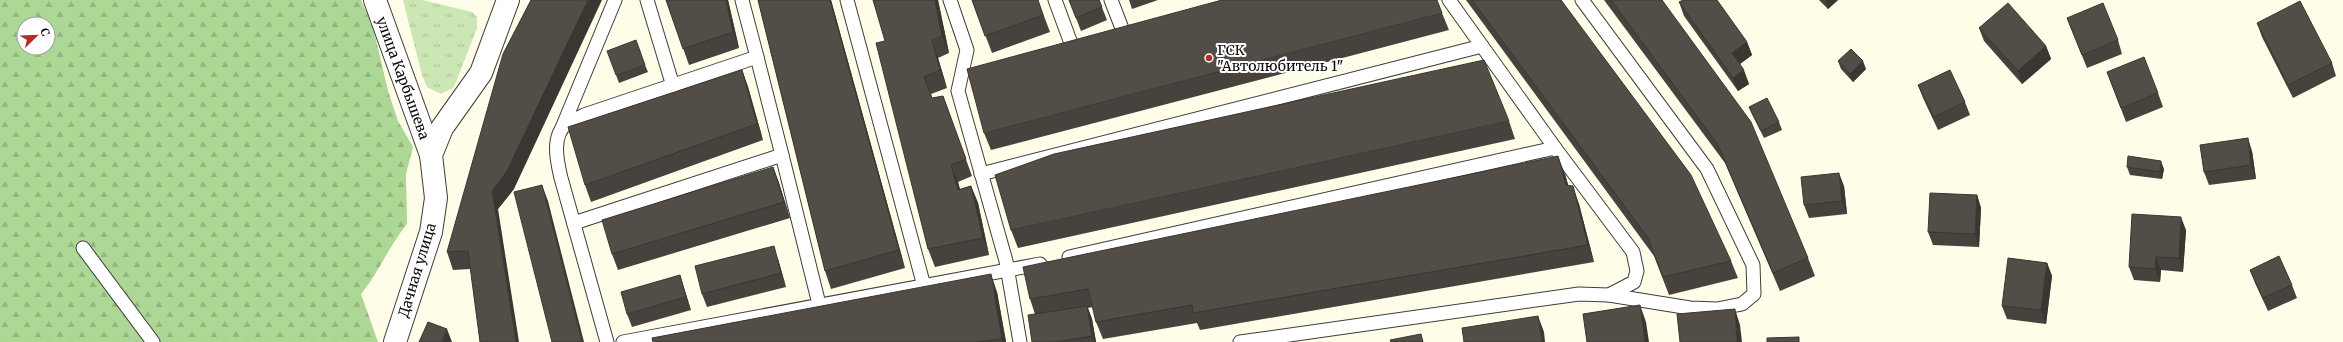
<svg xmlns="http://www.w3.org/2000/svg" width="2343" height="342" font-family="Merriweather,serif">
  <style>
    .grass { fill: url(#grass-tufts) }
    .forest { fill: url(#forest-firs); fill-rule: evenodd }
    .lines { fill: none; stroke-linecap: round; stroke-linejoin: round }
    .service-casing { stroke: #3d3d3d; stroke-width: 15 }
    .tertiary-casing { stroke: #3d3d3d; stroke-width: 24 }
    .service { stroke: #fff; stroke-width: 13 }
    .tertiary { stroke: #fff; stroke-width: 22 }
    .wall { fill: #47423d }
    .shaded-wall { fill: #3a3632 }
    .building { fill: #534d47; stroke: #3a3632 }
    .poi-dot { fill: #b62c27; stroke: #fff; stroke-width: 1.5 }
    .labels { text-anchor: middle; stroke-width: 4; stroke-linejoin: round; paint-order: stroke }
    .poi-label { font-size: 14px; fill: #0a0a0a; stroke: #fff; text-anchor: start }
    .street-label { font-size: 14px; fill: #0a0a0a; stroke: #fff }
  </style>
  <defs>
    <pattern id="grass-tufts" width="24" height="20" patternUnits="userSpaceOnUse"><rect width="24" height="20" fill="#cae7b4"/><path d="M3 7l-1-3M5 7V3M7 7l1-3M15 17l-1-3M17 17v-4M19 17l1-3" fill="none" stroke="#acc599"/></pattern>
    <pattern id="forest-firs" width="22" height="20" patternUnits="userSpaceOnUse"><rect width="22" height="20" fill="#acd794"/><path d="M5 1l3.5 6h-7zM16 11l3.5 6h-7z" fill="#93b77e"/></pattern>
  </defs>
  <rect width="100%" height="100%" fill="#fffce8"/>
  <path class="grass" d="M 403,0 L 422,0 L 472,12 L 477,17 L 477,28 L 454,87 L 441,94 L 427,87 L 422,75 Z"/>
  <path class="forest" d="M 0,0 L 361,0 L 373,27 L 388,91 L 398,121 L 413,147 L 406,174 L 407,224 C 389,246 379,272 361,294 L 378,342 L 0,342 ZM 24,24 L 48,24 L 48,48 L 24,48 Z"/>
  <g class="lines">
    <g class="service-casing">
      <g id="service">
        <path d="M 647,0 L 673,86"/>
        <path d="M 847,0 L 924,286"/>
        <path d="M 950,0 L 967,50 L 958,91 L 1006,261 L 1020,342"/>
        <path d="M 1055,0 L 1072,46"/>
        <path d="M 1111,0 L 1123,31"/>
        <path d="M 1449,0 L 1555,148 L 1633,252 L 1637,271 L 1634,282 L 1609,295"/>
        <path d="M 562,128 L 615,0"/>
        <path d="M 782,155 L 819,304"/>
        <path d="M 981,174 L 1482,46"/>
        <path d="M 574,223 L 782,155 L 757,57"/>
        <path d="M 83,248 L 153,342"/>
        <path d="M 1069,257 L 1555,148"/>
        <path d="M 607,342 L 561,178 C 557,161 551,136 567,123 C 572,120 579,118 584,115 L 757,57 L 742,0"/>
        <path d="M 623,342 L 1040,264"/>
        <path d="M 1240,342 L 1579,294 L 1609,295 L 1690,308 L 1717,309 L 1742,304 L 1754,294 L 1753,265 L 1707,169 L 1582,0"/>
      </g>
    </g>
    <g class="tertiary-casing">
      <g id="tertiary">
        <path d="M 375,0 L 431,155"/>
        <path d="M 395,342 L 431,232 L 436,198 L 431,155 L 442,128 L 481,73 L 508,0"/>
      </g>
    </g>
    <use href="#service" class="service"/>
    <use href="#tertiary" class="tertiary"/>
  </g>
  <g class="wall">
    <path d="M 666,0 L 728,0 L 739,48 L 689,65 Z"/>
    <path d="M 758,0 L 831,0 L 905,268 L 831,289 L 825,271 Z"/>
    <path d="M 938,0 L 949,53 L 938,58 L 947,88 L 931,94 L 932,98 L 943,96 L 972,176 L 958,182 L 960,189 L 971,186 L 978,203 L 989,255 L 935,267 L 928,249 L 885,41 Z"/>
    <path d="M 972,0 L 1038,0 L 1050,32 L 992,53 Z"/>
    <path d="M 1069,0 L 1099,0 L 1107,20 L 1081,31 Z"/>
    <path d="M 1129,0 L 1158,0 L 1132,9 Z"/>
    <path d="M 1466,0 L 1561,0 L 1731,261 L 1738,278 L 1669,295 L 1654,256 Z"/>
    <path d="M 1604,0 L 1662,0 L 1808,258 L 1815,276 L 1780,291 L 1725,163 Z"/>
    <path d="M 1819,0 L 1838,0 L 1828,9 Z"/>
    <path d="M 1679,2 L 1747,42 L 1752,55 L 1740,64 L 1749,84 L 1738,91 L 1684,16 Z"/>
    <path d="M 1442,13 L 1449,30 L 991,150 L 984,133 Z"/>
    <path d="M 2067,18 L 2118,40 L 2122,54 L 2087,68 Z"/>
    <path d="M 2257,23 L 2332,63 L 2336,76 L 2293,98 L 2262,37 Z"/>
    <path d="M 1979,28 L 2046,46 L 2051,59 L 2022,84 L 1984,41 Z"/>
    <path d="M 1838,61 L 1866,69 L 1853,82 L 1841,69 Z"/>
    <path d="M 645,65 L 648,72 L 619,83 L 616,75 Z"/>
    <path d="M 742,70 L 748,87 L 763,140 L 591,202 L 585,185 Z"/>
    <path d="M 2107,72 L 2158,93 L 2163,107 L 2126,122 Z"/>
    <path d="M 1918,85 L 1965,102 L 1970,115 L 1938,130 L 1923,98 Z"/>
    <path d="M 1749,107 L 1779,122 L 1782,130 L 1764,138 L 1752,114 Z"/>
    <path d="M 1509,121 L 1515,139 L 1018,248 L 1011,230 Z"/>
    <path d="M 2252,151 L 2256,179 L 2209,185 L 2204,172 Z"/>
    <path d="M 773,167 L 779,183 L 790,218 L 618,270 L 612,254 Z"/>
    <path d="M 2127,167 L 2164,169 L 2162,179 L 2130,175 Z"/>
    <path d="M 1565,174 L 1568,185 L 1579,204 L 1594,262 L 1200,330 L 1197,323 L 1103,339 L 1096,322 L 1093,307 L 1088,308 L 1092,319 L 1096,342 L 1032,342 L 1035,314 L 1030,299 Z"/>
    <path d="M 1844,186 L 1847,214 L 1809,218 L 1804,205 Z"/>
    <path d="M 514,189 L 498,209 L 470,269 L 453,270 L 447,252 Z"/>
    <path d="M 1977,195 L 1981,208 L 1979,247 L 1933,245 L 1928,232 Z"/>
    <path d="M 2186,230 L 2183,272 L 2161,270 L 2160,282 L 2134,280 L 2129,267 Z"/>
    <path d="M 778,259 L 786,287 L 707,307 L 702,294 Z"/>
    <path d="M 2047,263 L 2052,276 L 2046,324 L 2007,319 L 2002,306 Z"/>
    <path d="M 2250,270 L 2292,285 L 2297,298 L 2268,311 L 2255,283 Z"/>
    <path d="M 680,275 L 684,288 L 691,310 L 632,327 L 627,314 Z"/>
    <path d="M 997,292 L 1006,342 L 653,342 Z"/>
  </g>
  <g class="shaded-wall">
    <path d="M 588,0 L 602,0 L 514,189 L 498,209 L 519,342 L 516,342 L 492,191 Z"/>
    <path d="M 726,0 L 728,0 L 739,48 L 733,32 Z"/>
    <path d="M 830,0 L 831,0 L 905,268 L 899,250 Z"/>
    <path d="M 935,0 L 938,0 L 949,53 L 942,36 Z"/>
    <path d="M 1827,0 L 1838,0 L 1828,9 L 1825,2 Z"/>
    <path d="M 932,40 L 938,58 L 947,88 L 940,70 Z"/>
    <path d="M 1747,42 L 1752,55 L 1737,66 L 1732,53 Z"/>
    <path d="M 2046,46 L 2051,59 L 2022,84 L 2018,71 Z"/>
    <path d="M 1863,61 L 1866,69 L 1853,82 L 1850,74 Z"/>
    <path d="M 742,70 L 748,87 L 763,140 L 757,124 Z"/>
    <path d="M 1744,70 L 1749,84 L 1738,91 L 1733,78 Z"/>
    <path d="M 2248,138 L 2252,151 L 2256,179 L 2251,165 Z"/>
    <path d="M 1558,156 L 1565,174 L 1573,202 L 1566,185 Z"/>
    <path d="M 2161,161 L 2164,169 L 2162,179 L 2160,172 Z"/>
    <path d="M 951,165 L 958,182 L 964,207 L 958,190 Z"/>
    <path d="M 773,167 L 779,183 L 790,218 L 784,202 Z"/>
    <path d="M 1839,173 L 1844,186 L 1847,214 L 1842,201 Z"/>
    <path d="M 542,185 L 548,201 L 584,342 L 582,342 Z"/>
    <path d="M 971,186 L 978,203 L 989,255 L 983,238 Z"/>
    <path d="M 1573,186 L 1579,204 L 1594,262 L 1588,245 Z"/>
    <path d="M 1977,195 L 1981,208 L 1979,247 L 1975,234 Z"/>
    <path d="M 2181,217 L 2186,230 L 2183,272 L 2179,258 Z"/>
    <path d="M 774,246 L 778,259 L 786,287 L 781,273 Z"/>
    <path d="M 2156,257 L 2161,270 L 2160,282 L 2155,269 Z"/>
    <path d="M 2047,263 L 2052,276 L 2046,324 L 2041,310 Z"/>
    <path d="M 991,274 L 997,292 L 1006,342 L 1003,342 L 1002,339 Z"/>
    <path d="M 680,275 L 684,288 L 691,310 L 686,297 Z"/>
    <path d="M 1640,305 L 1646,322 L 1649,342 L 1645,342 Z"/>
    <path d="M 1087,306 L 1092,319 L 1096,342 L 1094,342 L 1092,336 Z"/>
    <path d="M 1735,309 L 1740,325 L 1742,342 L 1737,342 Z"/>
    <path d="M 1538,316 L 1544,332 L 1545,342 L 1542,342 Z"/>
    <path d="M 447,329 L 452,342 L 442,342 Z"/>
  </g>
  <g class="building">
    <path d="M 531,0 L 588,0 L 507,171 L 492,191 L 516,342 L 480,342 L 468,251 L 447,252 L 503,54 Z"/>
    <path d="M 666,0 L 726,0 L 733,32 L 683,49 Z"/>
    <path d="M 758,0 L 830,0 L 899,250 L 825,271 Z"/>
    <path d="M 873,0 L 935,0 L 942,36 L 932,40 L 940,70 L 924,77 L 932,98 L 943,96 L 966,159 L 951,165 L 958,190 L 971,186 L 983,238 L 928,249 L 876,43 L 885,41 Z"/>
    <path d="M 972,0 L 1038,0 L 1043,15 L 985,36 Z"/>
    <path d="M 1069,0 L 1099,0 L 1102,7 L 1076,18 Z"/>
    <path d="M 1222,0 L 1437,0 L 1442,13 L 984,133 L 967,69 Z"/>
    <path d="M 1472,0 L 1561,0 L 1691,175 L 1731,261 L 1663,277 L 1648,238 Z"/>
    <path d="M 1611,0 L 1662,0 L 1751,122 L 1808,258 L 1773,273 L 1718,145 Z"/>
    <path d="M 1683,0 L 1717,0 L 1747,42 L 1732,53 L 1744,70 L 1733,78 L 1679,2 Z"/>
    <path d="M 2300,1 L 2332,63 L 2288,85 L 2257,23 Z"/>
    <path d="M 2008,3 L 2046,46 L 2018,71 L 1979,28 Z"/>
    <path d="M 2103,3 L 2118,40 L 2082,55 L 2067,18 Z"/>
    <path d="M 636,40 L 645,65 L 616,75 L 607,51 Z"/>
    <path d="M 1851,49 L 1863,61 L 1850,74 L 1838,61 Z"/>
    <path d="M 2144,57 L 2158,93 L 2121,108 L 2107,72 Z"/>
    <path d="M 1484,60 L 1509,121 L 1011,230 L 995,175 L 1054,154 Z"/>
    <path d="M 742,70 L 757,124 L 585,185 L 568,127 Z"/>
    <path d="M 1950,70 L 1965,102 L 1934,117 L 1918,85 Z"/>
    <path d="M 1767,98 L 1779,122 L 1761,131 L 1749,107 Z"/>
    <path d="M 2248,138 L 2251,165 L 2204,172 L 2200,145 Z"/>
    <path d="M 1558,156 L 1566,185 L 1573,186 L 1588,245 L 1193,313 L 1192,305 L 1096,322 L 1088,289 L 1030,299 L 1023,267 Z"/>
    <path d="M 2128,156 L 2161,161 L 2160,172 L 2127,167 Z"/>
    <path d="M 773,167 L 784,202 L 612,254 L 602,220 Z"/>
    <path d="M 1839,173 L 1842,201 L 1804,205 L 1801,177 Z"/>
    <path d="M 542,185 L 582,342 L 552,342 L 514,192 Z"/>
    <path d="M 1930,193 L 1977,195 L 1975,234 L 1928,232 Z"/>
    <path d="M 2132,214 L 2181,217 L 2179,258 L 2156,257 L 2155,269 L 2129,267 Z"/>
    <path d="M 774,246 L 781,273 L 702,294 L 695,266 Z"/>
    <path d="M 2279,256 L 2292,285 L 2263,298 L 2250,270 Z"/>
    <path d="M 2008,258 L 2047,263 L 2041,310 L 2002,306 Z"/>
    <path d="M 991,274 L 1002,339 L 977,342 L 653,342 L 652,338 Z"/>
    <path d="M 680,275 L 686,297 L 627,314 L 621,292 Z"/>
    <path d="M 1640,305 L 1645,342 L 1587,342 L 1583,314 Z"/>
    <path d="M 1087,306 L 1092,336 L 1055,342 L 1032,342 L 1028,315 Z"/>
    <path d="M 1735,309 L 1737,342 L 1680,342 L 1677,314 Z"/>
    <path d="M 1538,316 L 1542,342 L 1464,342 L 1462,328 Z"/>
    <path d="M 428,322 L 447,329 L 442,342 L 419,342 Z"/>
    <path d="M 1421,334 L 1423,342 L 1391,342 L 1390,340 Z"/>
    <path d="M 1799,337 L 1799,342 L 1767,342 L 1767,338 Z"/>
  </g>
  <circle class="poi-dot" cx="1209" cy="58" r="4"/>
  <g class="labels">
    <g class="poi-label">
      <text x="1217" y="55">ГСК<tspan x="1217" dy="16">"Автолюбитель 1"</tspan></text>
    </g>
    <g class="street-label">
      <text transform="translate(403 78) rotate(70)" y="5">улица Карбышева</text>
      <text transform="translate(417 270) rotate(-73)" y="5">Дачная улица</text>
    </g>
  </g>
  <g transform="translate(36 36) rotate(67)"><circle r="19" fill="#ffffff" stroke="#9d9d9d"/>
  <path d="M0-3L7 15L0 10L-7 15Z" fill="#b62c27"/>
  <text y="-6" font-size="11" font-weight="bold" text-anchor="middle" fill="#0a0a0a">С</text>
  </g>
</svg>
